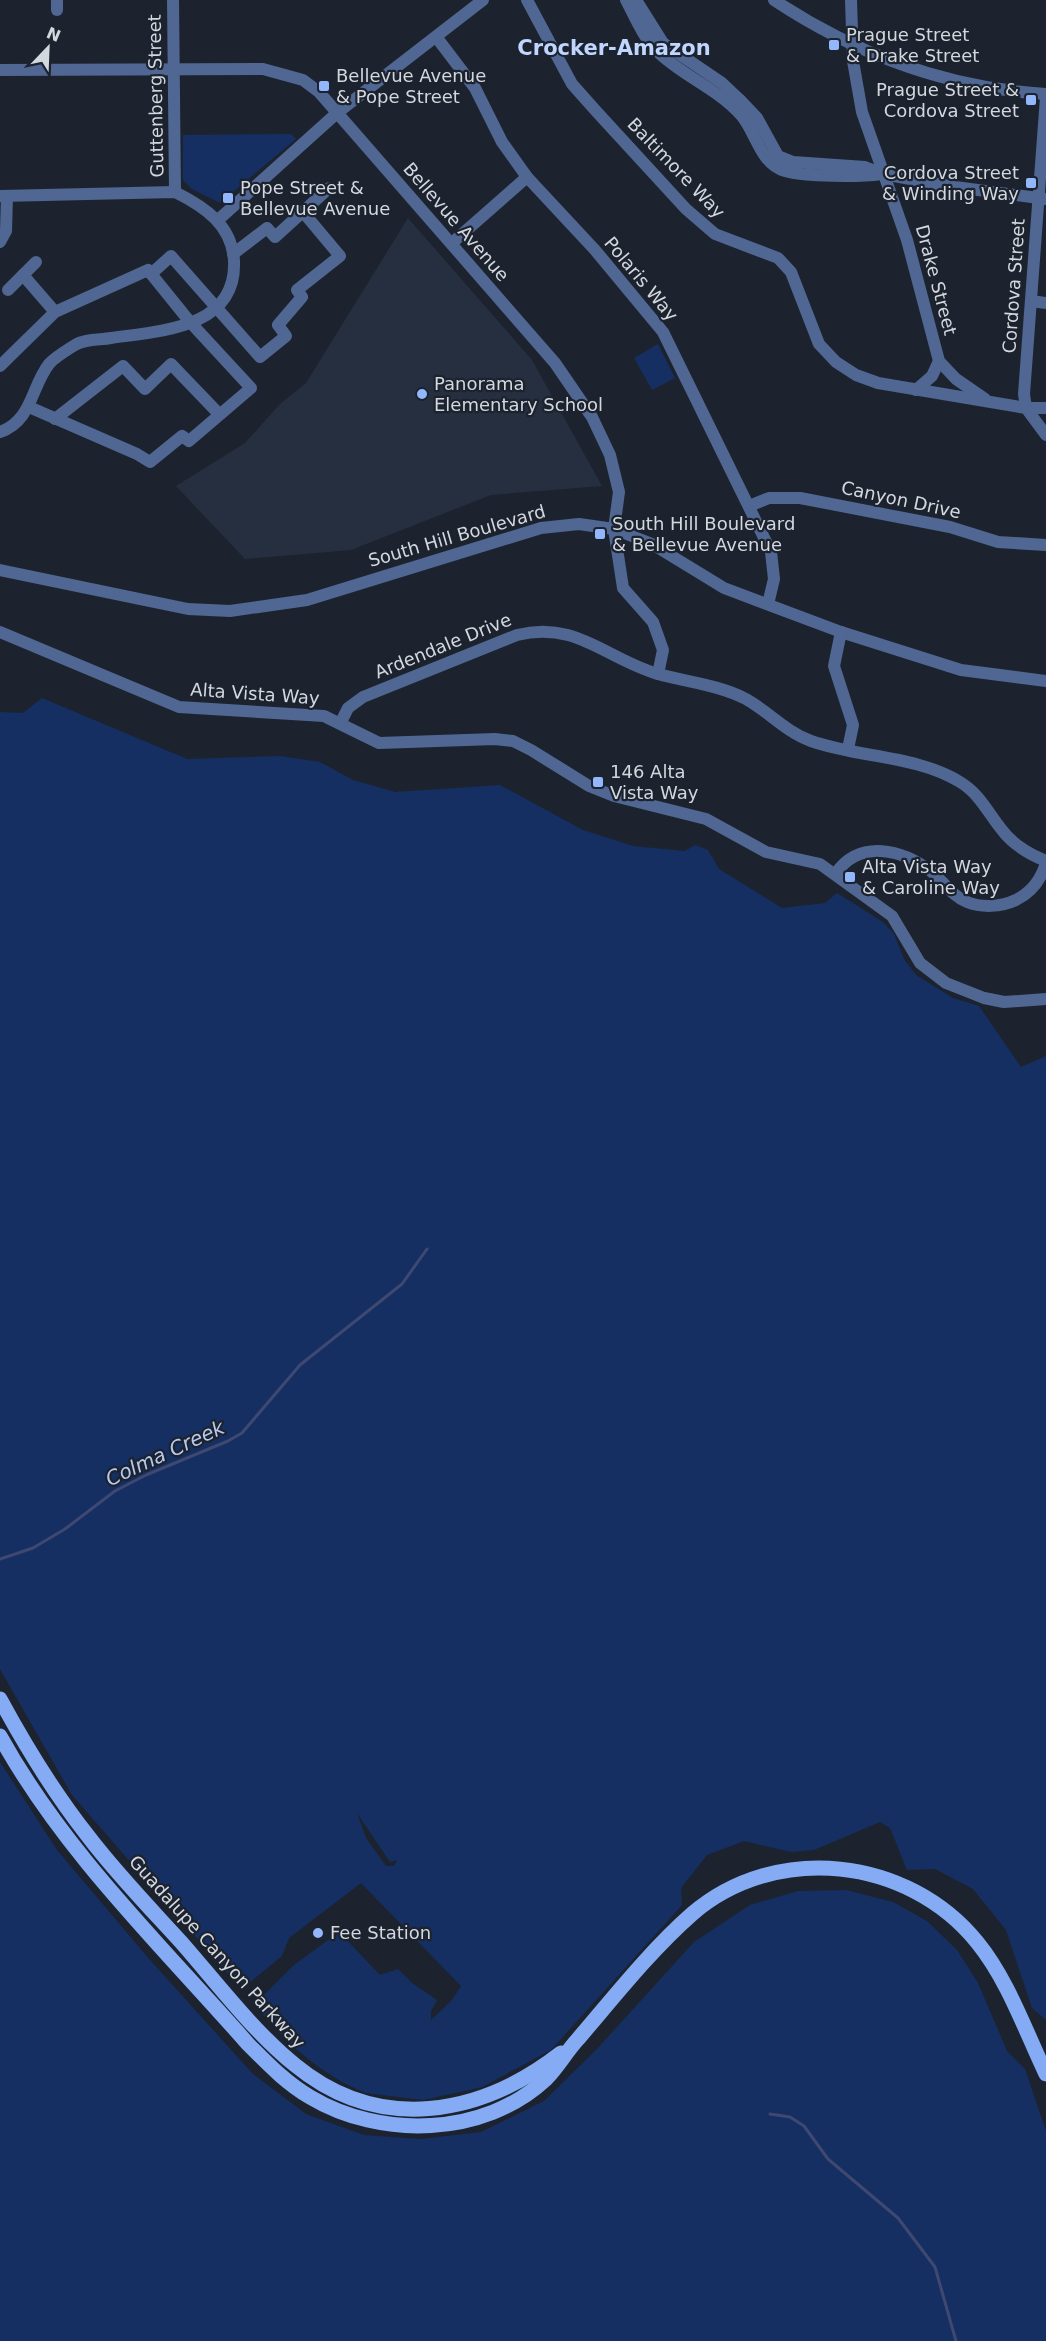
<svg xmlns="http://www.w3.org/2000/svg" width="1046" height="2341" font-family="'DejaVu Sans',sans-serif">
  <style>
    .built { fill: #262f3f }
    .green { fill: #152f62; fill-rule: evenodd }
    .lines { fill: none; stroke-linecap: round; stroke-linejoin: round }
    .stream { stroke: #3f4871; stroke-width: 3 }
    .minor { stroke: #4f6792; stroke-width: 12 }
    .major { stroke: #84abf3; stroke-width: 15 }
    .poi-dot { fill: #92b7fd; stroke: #1c232e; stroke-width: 2 }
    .labels { text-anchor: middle; stroke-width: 4.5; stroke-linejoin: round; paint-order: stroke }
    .poi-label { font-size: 18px; fill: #d3d7de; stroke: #1c232e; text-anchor: start }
    .street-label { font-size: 18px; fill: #d3d7de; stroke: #1c232e }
    .water-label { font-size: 20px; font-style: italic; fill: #b7caee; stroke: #1c232e }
    .quarter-label { font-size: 21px; font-weight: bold; fill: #c0d6fe; stroke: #1c232e }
  </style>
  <rect width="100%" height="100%" fill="#1c232e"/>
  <path class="built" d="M 408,218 L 532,360 L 602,486 L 491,495 L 351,550 L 245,559 L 176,486 L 245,443 L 280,404 L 306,383 Z"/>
  <g class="green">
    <path d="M 291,134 L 296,139 L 220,203 L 192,189 L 183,180 L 183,135 Z"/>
    <path d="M 658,344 L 675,378 L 652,390 L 634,358 Z"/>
    <path d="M 42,698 L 187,759 L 280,756 L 320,762 L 353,780 L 395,792 L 500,785 L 583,830 L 633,846 L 685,851 L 695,845 L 708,850 L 719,869 L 782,908 L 825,903 L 837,893 L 883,922 L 894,934 L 904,959 L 916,975 L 953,998 L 979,1006 L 1021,1067 L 1046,1056 L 1046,2020 L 1032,2008 L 1006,1930 L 973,1889 L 935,1869 L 907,1870 L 890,1828 L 880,1822 L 814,1850 L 791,1852 L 744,1841 L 707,1855 L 681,1888 L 682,1905 L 551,2050 L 482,2087 L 423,2100 L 365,2093 L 342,2082 L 317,2066 L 291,2045 L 254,2005 L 294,1965 L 339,1932 L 380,1975 L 398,1969 L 412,1983 L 437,2000 L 431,2011 L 431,2020 L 452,2000 L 461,1986 L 361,1883 L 289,1938 L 282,1956 L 248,1984 L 235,1982 L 72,1795 L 0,1669 L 0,712 L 23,713 ZM 357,1813 L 390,1862 L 397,1860 L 394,1866 L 386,1866 L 366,1838 Z"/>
    <path d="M 0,1762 L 57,1850 L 150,1960 L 253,2074 L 306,2114 L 364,2135 L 421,2139 L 481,2132 L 544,2101 L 597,2049 L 694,1942 L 750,1905 L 798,1891 L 846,1890 L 893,1902 L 927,1921 L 957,1950 L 978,1983 L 1007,2051 L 1025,2069 L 1046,2131 L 1046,2341 L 0,2341 Z"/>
  </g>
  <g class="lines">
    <g class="stream">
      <path d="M 0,1559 L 33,1548 L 65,1529 L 115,1491 L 146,1475 L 228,1441 L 242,1433 L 300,1365 L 402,1284 L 427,1249"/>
      <path d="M 770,2114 L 790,2117 L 804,2126 L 828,2159 L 898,2218 L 935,2267 L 956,2341"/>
    </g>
    <g class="minor">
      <path d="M 173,0 L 175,192"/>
      <path d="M 527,0 L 572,84 L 596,111 L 686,209 L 715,234 L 778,258 L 791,272 L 819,344 L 836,362 L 856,375 L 878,383 L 1026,408 L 1046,408"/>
      <path d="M 626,0 C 635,17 643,37 657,51 C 682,76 717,88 741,115 C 756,132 760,164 785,171 C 805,177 861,177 881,174"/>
      <path d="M 636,0 L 663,43 L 722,83 L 739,99 L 757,118 L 778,156 L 793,162 L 865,167 L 883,174 L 955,187 L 1046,199"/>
      <path d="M 774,0 C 857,55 946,88 1046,94"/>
      <path d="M 851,0 L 853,61 L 862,112 L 907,240 L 939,361 L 956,379 L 985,399"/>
      <path d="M 57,10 L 57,0"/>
      <path d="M 437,38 L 475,88 L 502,142 L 527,177 L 595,250 L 663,332 L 771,552 L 774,579 L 768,604"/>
      <path d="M 0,70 L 263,69 L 303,80 L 319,92 L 555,363 L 592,417 L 610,455 L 619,492 L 614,529 L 623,588 L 653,622 L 663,650 L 658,674"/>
      <path d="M 1046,97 L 1024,394 L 1026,408 L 1046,435"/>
      <path d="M 0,196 L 175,192 C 205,207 232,225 234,261 C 237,328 161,331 111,338 C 100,340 84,339 75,345 C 67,350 55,357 49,364 C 31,387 32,421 0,432"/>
      <path d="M 218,220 L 337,113 L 483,0"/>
      <path d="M 0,242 L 6,231 L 7,196"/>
      <path d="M 452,243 L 527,177"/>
      <path d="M 233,254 L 267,228 L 275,237 L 329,188"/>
      <path d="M 151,274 L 171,256 L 260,357 L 286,336 L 278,325 L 302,297 L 297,290 L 340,256 L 303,212"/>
      <path d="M 23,275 L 55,312"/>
      <path d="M 8,290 L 36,262"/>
      <path d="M 1031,301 L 1046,303"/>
      <path d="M 0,366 L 55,312 L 148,270 L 190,322 L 251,388 L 189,441 L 182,436 L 150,462 L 137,454 L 29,407"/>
      <path d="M 916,390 L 932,376 L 939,361"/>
      <path d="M 55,419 L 123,366 L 145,389 L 171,364 L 219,414"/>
      <path d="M 749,506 L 769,498 L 800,498 L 950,527 L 998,542 L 1046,545"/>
      <path d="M 0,570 L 188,609 L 230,611 L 307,600 L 541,528 L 579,524 L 614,529 L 652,544 L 724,588 L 841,632 L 961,670 L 1046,681"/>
      <path d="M 0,632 L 179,707 L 324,716 L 379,743 L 495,739 L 513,741 L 531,750 L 589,786 L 614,796 L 706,819 L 766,852 L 820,864 L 892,916 L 920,963 L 946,983 L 984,998 L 1004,1002 L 1046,999"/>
      <path d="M 841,632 L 834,666 L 853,725 L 848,749"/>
      <path d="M 341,722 L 348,708 L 363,697 L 517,635 C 576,620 606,659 658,674 C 687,682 719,685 746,699 C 769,712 786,732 811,741 C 859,758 916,755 960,782 C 980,794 988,813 1002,830 C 1013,845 1029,854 1046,861"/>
      <path d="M 836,873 C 860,839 902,849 932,872 C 944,882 952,896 967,902 C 982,908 1001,907 1016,900 C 1032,892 1041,880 1046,863"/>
    </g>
    <g class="major">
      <path d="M 0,1699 C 26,1747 54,1793 88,1836 C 116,1873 149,1907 181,1942 C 217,1983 252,2030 295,2065 C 379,2134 480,2116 561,2053"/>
      <path d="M 0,1736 C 64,1852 161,1945 248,2044 C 268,2064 286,2083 310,2097 C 380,2139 484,2137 546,2079 C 558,2067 566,2052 578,2039 C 614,1997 650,1951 692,1914 C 776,1842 908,1857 977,1942 C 1008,1980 1025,2030 1046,2074"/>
    </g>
  </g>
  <g class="poi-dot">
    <rect x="828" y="39" width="12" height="12" rx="3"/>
    <rect x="318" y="80" width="12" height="12" rx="3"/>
    <rect x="1025" y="94" width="12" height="12" rx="3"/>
    <rect x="1025" y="177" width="12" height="12" rx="3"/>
    <rect x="222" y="192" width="12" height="12" rx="3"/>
    <circle cx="422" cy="394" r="6"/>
    <rect x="594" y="528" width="12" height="12" rx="3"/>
    <rect x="592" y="776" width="12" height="12" rx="3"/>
    <rect x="844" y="871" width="12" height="12" rx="3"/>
    <circle cx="318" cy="1933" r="6"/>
  </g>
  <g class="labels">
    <g class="poi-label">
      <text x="846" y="41">Prague Street<tspan x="846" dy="21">&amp; Drake Street</tspan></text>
      <text x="336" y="82">Bellevue Avenue<tspan x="336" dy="21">&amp; Pope Street</tspan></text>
      <text x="1019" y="96" text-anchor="end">Prague Street &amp;<tspan x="1019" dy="21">Cordova Street</tspan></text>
      <text x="1019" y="179" text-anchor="end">Cordova Street<tspan x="1019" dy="21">&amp; Winding Way</tspan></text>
      <text x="240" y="194">Pope Street &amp;<tspan x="240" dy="21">Bellevue Avenue</tspan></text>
      <text x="434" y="390">Panorama<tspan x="434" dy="21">Elementary School</tspan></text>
      <text x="612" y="530">South Hill Boulevard<tspan x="612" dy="21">&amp; Bellevue Avenue</tspan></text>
      <text x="610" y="778">146 Alta<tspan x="610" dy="21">Vista Way</tspan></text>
      <text x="862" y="873">Alta Vista Way<tspan x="862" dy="21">&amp; Caroline Way</tspan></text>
      <text x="330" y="1939">Fee Station</text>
    </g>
    <g class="street-label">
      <text transform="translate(156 96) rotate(-91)" y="6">Guttenberg Street</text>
      <text transform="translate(676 168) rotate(46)" y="6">Baltimore Way</text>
      <text transform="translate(456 222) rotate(49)" y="6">Bellevue Avenue</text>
      <text transform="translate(641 279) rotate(50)" y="6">Polaris Way</text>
      <text transform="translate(936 280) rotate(75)" y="6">Drake Street</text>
      <text transform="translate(1014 286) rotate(-86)" y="6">Cordova Street</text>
      <text transform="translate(901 500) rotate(12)" y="6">Canyon Drive</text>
      <text transform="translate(457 536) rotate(-16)" y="6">South Hill Boulevard</text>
      <text transform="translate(443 646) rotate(-22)" y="6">Ardendale Drive</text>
      <text transform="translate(255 694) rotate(4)" y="6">Alta Vista Way</text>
      <text transform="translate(217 1952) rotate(48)" y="6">Guadalupe Canyon Parkway</text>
    </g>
    <g class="water-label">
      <text transform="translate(165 1453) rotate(-25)" y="7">Colma Creek</text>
    </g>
    <g class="quarter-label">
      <text x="614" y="55">Crocker-Amazon</text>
    </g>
  </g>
  <g transform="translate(48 48) rotate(23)" stroke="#1c232e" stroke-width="4.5" paint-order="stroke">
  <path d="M0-4.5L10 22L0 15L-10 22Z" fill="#d3d7de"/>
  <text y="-9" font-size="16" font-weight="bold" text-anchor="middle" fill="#d3d7de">N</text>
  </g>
</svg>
